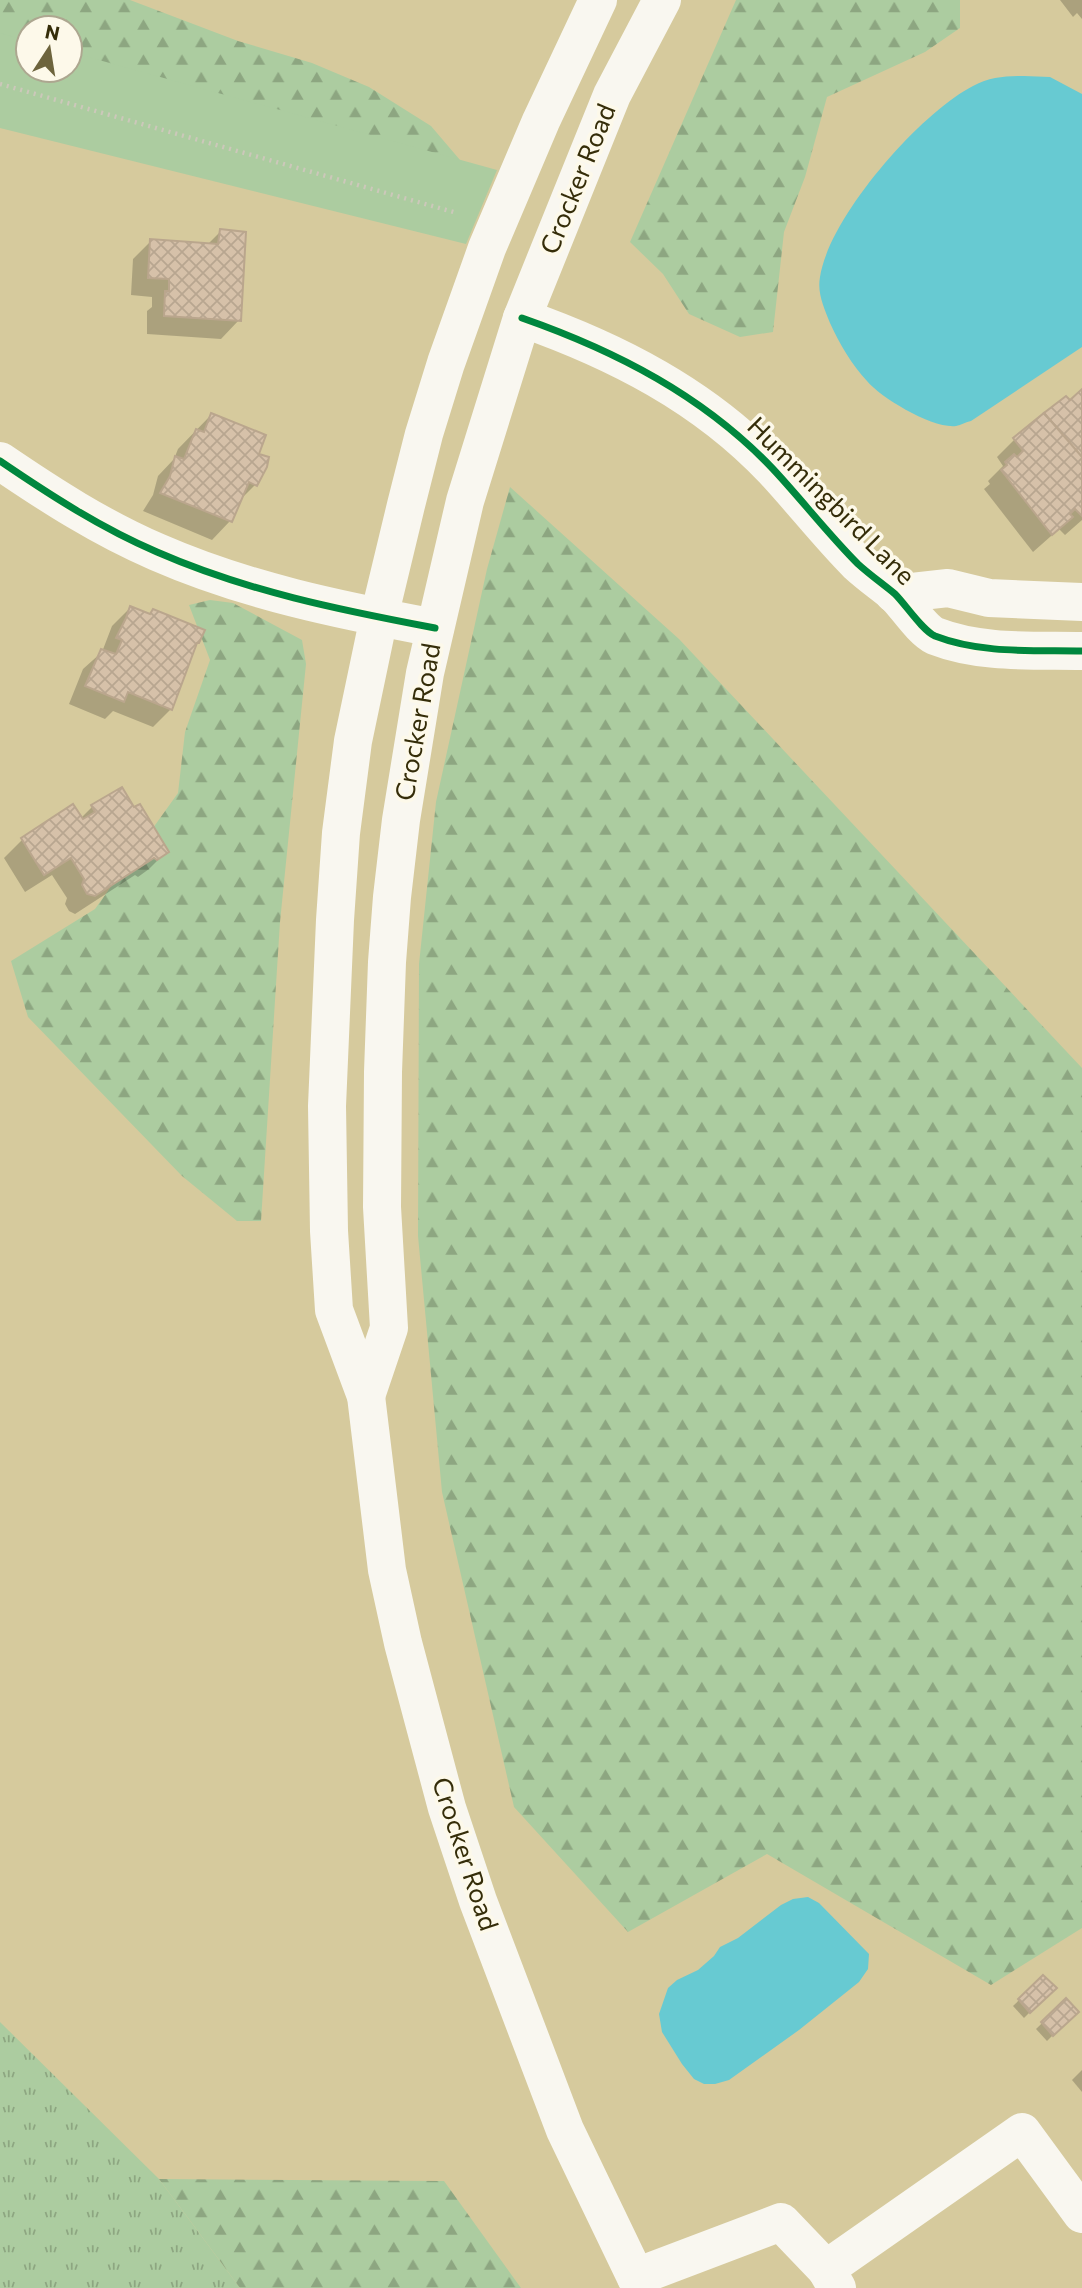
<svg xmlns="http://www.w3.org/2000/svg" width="1082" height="2288" font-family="Commissioner,sans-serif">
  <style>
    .grass { fill: url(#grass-tufts) }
    .forest { fill: url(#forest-firs); fill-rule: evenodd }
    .park { fill: #accca0 }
    .water { fill: #67cad2 }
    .shadow { fill: #0003 }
    .building { fill: url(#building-cross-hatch); stroke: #baa68d; stroke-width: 2 }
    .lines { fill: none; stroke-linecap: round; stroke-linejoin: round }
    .path { stroke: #ccc8ba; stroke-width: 4.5; stroke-dasharray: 2 5; stroke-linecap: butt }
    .minor { stroke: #f9f7f0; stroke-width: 38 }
    .major { stroke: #f9f7f0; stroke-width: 38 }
    .cycleway-casing { stroke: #fdf9ea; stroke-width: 11 }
    .cycleway { stroke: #00873e; stroke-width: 7 }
    .labels { text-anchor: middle; stroke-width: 7; stroke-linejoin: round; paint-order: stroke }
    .street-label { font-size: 26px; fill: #352d09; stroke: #fdf9ea }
  </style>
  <defs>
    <pattern id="grass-tufts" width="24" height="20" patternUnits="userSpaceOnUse" patternTransform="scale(1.75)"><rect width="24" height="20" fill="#accca0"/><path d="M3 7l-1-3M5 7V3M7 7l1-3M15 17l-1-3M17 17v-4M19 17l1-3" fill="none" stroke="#8da681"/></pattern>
    <pattern id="forest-firs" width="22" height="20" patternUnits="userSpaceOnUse" patternTransform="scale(1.75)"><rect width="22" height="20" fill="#accca0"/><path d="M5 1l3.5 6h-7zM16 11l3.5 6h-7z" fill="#8da681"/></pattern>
    <pattern id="building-cross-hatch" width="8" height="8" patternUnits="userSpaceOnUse" patternTransform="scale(1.75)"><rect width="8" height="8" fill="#d6c1a9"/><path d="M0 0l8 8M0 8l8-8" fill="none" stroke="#b8a690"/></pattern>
  </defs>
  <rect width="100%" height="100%" fill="#d6ca9d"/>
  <path class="grass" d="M 0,2022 L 159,2179 L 240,2288 L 0,2288 Z"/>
  <g class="forest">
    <path d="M 0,0 L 130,0 L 238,41 L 312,63 L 369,87 L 431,126 L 460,160 L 0,128 ZM 28,28 L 70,28 L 70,70 L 28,70 Z"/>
    <path d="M 736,0 L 960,0 L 960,28 L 925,52 L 827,97 L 805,177 L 784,232 L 773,332 L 740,337 L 689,314 L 663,274 L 630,242 Z"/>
    <path d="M 510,487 L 679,639 L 1082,1068 L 1082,1928 L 991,1985 L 767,1854 L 628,1932 L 514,1807 L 442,1492 L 418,1236 L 419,964 L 436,802 L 487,569 Z"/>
    <path d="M 210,600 L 233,603 L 302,640 L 306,664 L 280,922 L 261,1221 L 237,1221 L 182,1176 L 28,1017 L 11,961 L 95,909 L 178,793 L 185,732 L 210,660 L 189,605 Z"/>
    <path d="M 159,2179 L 444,2181 L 521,2288 L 240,2288 Z"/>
  </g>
  <path class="park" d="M 0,33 L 28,41 L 28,70 L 70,70 L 70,52 L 497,170 L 466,244 L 0,128 Z"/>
  <g class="water">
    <path d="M 1024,76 L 1050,77 L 1082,94 L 1082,347 L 971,421 C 966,422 961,425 956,426 C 933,429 881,398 867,381 C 852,365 839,343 830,323 C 824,308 817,293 820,277 C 829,217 920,113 973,86 C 990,77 1005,76 1024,76 Z"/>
    <path d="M 808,1897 L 819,1903 L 869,1954 L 868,1969 L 859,1982 L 799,2030 L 729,2080 L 715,2084 L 704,2084 L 694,2079 L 682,2064 L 662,2032 L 659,2014 L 668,1988 L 677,1980 L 698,1970 L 714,1956 L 720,1947 L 738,1938 L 781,1905 L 793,1899 Z"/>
  </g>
  <g class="shadow">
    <path d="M 1060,0 L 1082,0 L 1082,19 L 1077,13 L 1073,17 Z"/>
    <path d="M 221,231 L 239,320 L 221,339 L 147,334 L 147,311 L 152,307 L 152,297 L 131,295 L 133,259 L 151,241 L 207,245 Z"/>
    <path d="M 1082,392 L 1082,520 L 1065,535 L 1059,529 L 1033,552 L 984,489 L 990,484 L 988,481 L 1003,466 L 997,457 L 1015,439 Z"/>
    <path d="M 211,415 L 257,455 L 267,458 L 255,485 L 238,502 L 230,521 L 212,540 L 143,511 L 153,495 L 158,476 L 174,459 L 178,449 Z"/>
    <path d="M 130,608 L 194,646 L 171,709 L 153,727 L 113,711 L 105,719 L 69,704 L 83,669 L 102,652 L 112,626 Z"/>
    <path d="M 93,806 L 134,809 L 167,851 L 149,869 L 138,877 L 135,875 L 75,914 L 69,911 L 65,904 L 67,898 L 52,875 L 25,892 L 4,858 L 23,839 L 81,818 Z"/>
    <path d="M 1043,1977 L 1054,1988 L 1024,2018 L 1013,2006 Z"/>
    <path d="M 1066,2000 L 1076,2012 L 1047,2041 L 1036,2029 Z"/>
    <path d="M 1082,2070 L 1082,2092 L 1072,2080 Z"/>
  </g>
  <g class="building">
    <path d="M 220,229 L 246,232 L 241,321 L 164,316 L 165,291 L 169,291 L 169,279 L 148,278 L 150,239 L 218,244 Z"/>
    <path d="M 1082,389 L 1082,457 L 1044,413 L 1066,396 L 1070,400 Z"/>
    <path d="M 211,413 L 266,435 L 259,454 L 269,457 L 267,467 L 257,486 L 249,482 L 232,522 L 160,493 L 170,476 L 175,456 L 184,459 L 196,429 L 204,432 Z"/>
    <path d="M 1044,413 L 1082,457 L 1082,516 L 1075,509 L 1070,514 L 1073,517 L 1052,535 L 1001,470 L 1007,465 L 1005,462 L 1014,454 L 1017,457 L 1023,451 L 1013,438 Z"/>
    <path d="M 130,606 L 150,614 L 153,609 L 205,630 L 199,643 L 197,643 L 172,710 L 128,692 L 124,702 L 85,686 L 101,649 L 116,654 L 122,640 L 116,638 L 126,618 Z"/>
    <path d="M 122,787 L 134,807 L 140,804 L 169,852 L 157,860 L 154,858 L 95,896 L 87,894 L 82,885 L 84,879 L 71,858 L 44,875 L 21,838 L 73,804 L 83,819 L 95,812 L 91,805 Z"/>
    <path d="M 1043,1975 L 1057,1988 L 1030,2013 L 1018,1999 Z"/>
    <path d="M 1066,1998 L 1079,2012 L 1053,2036 L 1041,2022 Z"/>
  </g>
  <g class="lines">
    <path class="path" d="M 0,84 L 457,213"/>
    <g class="minor">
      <path d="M 522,318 C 616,351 704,396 773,469 C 802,500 828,534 858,564 C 870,575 883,584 895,594 C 906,605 922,630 935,636 C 981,654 1034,650 1082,651"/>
      <path d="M 0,461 C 50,495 101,528 157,552 C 246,591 340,610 435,628"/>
      <path d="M 894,594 L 948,588 L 989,598 L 1082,602"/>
      <path d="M 636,2277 L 781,2222 L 826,2269"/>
      <path d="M 837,2288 L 826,2269 L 1022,2132 L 1082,2214"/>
    </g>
    <g class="major">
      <path d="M 598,0 L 541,121 L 487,248 L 446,363 L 424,434 L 406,505 L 379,617 L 353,741 L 341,833 L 335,920 L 327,1106 L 329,1231 L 334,1310 L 366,1396 L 387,1570 L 403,1643 L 424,1722 L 447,1808 L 478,1901 L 565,2130 L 641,2288"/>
      <path d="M 366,1396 L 389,1328 L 382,1207 L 383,1072 L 387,962 L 392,897 L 401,820 L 425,673 L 465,501 L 522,318 L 612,95 L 662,0"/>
    </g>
    <g class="cycleway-casing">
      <g id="cycleway">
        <path d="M 522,318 C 616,351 704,396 773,469 C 802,500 828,534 858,564 C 870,575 883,584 895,594 C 906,605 922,630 935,636 C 981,654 1034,650 1082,651"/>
        <path d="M 0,461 C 50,495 101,528 157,552 C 246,591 340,610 435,628"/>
      </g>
    </g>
    <use href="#cycleway" class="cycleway"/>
  </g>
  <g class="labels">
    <g class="street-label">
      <text transform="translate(578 179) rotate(-68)" y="9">Crocker Road</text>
      <text transform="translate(831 501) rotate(45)" y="9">Hummingbird Lane</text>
      <text transform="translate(418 722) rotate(-80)" y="9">Crocker Road</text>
      <text transform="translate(465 1854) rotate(72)" y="9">Crocker Road</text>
    </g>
  </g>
  <g transform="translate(49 49) rotate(12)"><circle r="33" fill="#fdf9ea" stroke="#ada790" stroke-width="2"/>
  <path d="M0-5L12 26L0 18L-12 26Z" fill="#6d643d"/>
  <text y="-10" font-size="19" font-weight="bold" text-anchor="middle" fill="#352d09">N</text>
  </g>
</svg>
